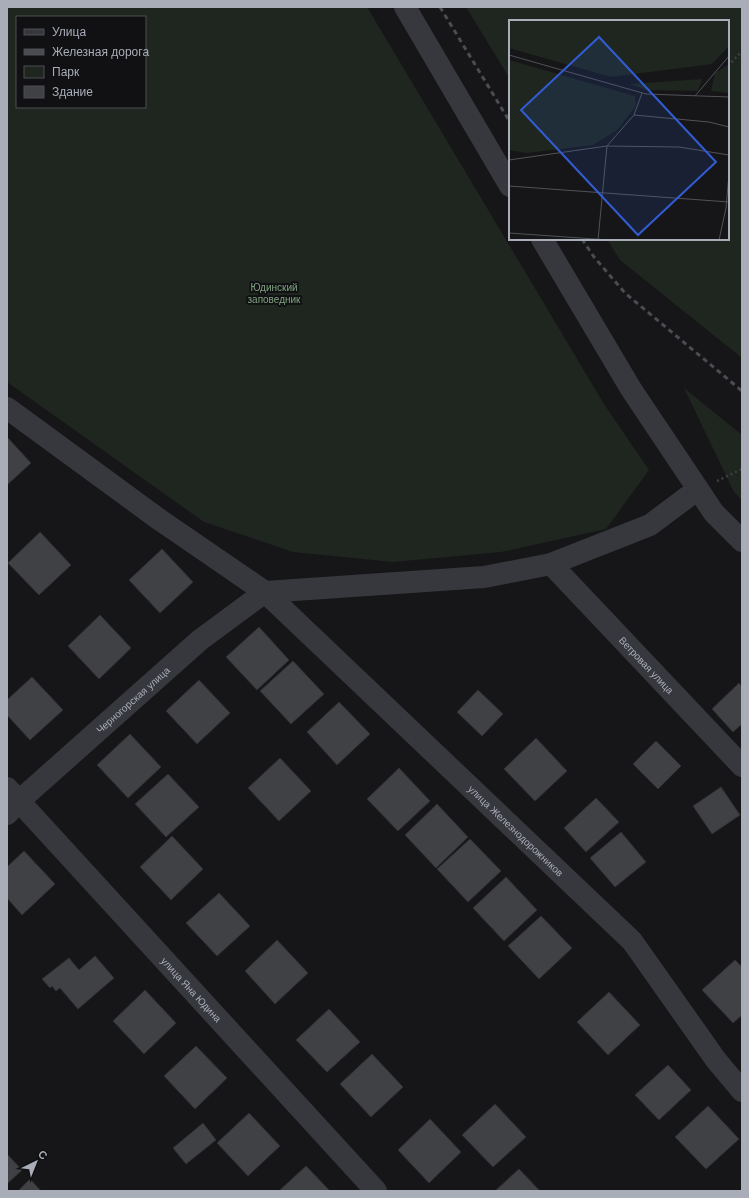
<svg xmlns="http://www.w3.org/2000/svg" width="749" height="1198" font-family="Arial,sans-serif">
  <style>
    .green { fill: #1e261f; fill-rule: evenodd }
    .building { fill: #404145; stroke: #303034 }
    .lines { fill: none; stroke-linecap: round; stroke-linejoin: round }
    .path { stroke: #3d3f44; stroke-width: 2.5; stroke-dasharray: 2 3; stroke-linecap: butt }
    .minor { stroke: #37383d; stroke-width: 22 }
    .rail { stroke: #4a4c52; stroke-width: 3; stroke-dasharray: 5 4; stroke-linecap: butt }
    .labels { text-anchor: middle; stroke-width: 4; stroke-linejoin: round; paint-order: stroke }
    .park-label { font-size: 10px; fill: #7fa381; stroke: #111113 }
    .street-label { font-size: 10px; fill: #a8adb8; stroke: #111113 }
    .inset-road { fill: none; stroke: #505258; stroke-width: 1 }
    .view { fill: #325cd3; fill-opacity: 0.15; stroke: #325cd3; stroke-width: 2 }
    .inset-edge { fill: none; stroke: #a8adb8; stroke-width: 2 }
  </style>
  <rect width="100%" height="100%" fill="#161618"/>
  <g class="green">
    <path d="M 7,7 L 367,7 L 604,404 L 649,470 L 606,529 L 501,552 L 393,562 L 293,552 L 204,522 L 7,382 ZM 17,17 L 145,17 L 145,107 L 17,107 Z"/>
    <path d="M 466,7 L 742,7 L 742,358 L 620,260 L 607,239 L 728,239 L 728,21 L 510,21 L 510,79 Z"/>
    <path d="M 684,388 L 742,435 L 742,500 L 734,492 Z"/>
  </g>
  <g class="building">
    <path d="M 7,437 L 31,463 L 7,485 Z"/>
    <path d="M 40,532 L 71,565 L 39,595 L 8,563 Z"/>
    <path d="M 162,549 L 193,582 L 160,613 L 129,580 Z"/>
    <path d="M 100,615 L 131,648 L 99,679 L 68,646 Z"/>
    <path d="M 259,627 L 289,660 L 257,690 L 226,657 Z"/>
    <path d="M 293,661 L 324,694 L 291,724 L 260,691 Z"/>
    <path d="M 32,677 L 63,710 L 30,740 L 7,715 L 7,700 Z"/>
    <path d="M 199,680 L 230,713 L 197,744 L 166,711 Z"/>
    <path d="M 739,683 L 742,687 L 742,724 L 733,732 L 712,709 Z"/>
    <path d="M 478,690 L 503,714 L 482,736 L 457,712 Z"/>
    <path d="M 339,702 L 370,734 L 337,765 L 307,732 Z"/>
    <path d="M 130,734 L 161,767 L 128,798 L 97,765 Z"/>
    <path d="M 536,738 L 567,771 L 535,801 L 504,769 Z"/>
    <path d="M 656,741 L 681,766 L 658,789 L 633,764 Z"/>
    <path d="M 280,758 L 311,791 L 279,821 L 248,788 Z"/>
    <path d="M 399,768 L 430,801 L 398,831 L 367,799 Z"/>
    <path d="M 168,774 L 199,807 L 166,837 L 135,804 Z"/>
    <path d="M 721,787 L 740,815 L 712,834 L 693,806 Z"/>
    <path d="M 596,798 L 619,822 L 586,852 L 564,828 Z"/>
    <path d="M 437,804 L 468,837 L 436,868 L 405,835 Z"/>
    <path d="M 621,832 L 646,862 L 615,887 L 590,858 Z"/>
    <path d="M 172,836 L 203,869 L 171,900 L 140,867 Z"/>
    <path d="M 470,839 L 501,871 L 468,902 L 437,869 Z"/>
    <path d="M 24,851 L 55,884 L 22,915 L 7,898 L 7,867 Z"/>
    <path d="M 506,877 L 537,910 L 504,941 L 473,908 Z"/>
    <path d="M 219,893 L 250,926 L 217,956 L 186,923 Z"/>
    <path d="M 541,916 L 572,948 L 539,979 L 508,946 Z"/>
    <path d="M 277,940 L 308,973 L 275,1004 L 245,971 Z"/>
    <path d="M 95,956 L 114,978 L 78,1009 L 60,988 L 56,991 L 52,986 L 50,988 L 42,979 L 69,958 L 79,970 Z"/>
    <path d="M 735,960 L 742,967 L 742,1015 L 733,1023 L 702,990 Z"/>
    <path d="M 145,990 L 176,1023 L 144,1054 L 113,1021 Z"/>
    <path d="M 609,992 L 640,1025 L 608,1055 L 577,1022 Z"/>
    <path d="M 329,1009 L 360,1042 L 327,1072 L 296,1040 Z"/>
    <path d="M 196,1046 L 227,1078 L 195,1109 L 164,1076 Z"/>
    <path d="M 372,1054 L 403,1087 L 371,1117 L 340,1084 Z"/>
    <path d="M 668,1065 L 691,1090 L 659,1120 L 635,1095 Z"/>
    <path d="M 495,1104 L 526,1137 L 493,1167 L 462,1135 Z"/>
    <path d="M 708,1106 L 739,1139 L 706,1169 L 675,1137 Z"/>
    <path d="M 249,1113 L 280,1146 L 248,1176 L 217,1143 Z"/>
    <path d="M 430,1119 L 461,1152 L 429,1183 L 398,1150 Z"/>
    <path d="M 203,1123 L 216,1140 L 186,1164 L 173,1148 Z"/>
    <path d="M 7,1154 L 22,1170 L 7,1184 Z"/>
    <path d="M 306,1166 L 330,1191 L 279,1191 Z"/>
    <path d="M 519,1169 L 540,1191 L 495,1191 Z"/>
    <path d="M 30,1179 L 41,1191 L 18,1191 Z"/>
  </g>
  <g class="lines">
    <g class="path">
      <path d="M 728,66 L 742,51"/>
      <path d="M 717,481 L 742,469"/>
    </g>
    <g class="minor">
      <path d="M 405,7 L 510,186"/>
      <path d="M 542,239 L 631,389 L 714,513 L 742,541"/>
      <path d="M 7,408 L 160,520 L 265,592 L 484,577 L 551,564 L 650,525 L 698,489"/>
      <path id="s1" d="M 551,564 L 742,766"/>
      <path id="s2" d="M 7,788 L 376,1191"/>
      <path id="s3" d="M 7,814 L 19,801 L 200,640 L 265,592 L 632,941 L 716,1060 L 742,1091"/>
    </g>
    <g class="rail">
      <path d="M 440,7 L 510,122"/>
      <path d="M 582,239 L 594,257 L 625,293 L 742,391"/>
    </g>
  </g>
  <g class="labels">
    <g class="park-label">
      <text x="274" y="291">Юдинский<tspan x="274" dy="12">заповедник</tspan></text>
    </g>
    <g class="street-label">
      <text dy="4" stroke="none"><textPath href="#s1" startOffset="139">Ветровая улица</textPath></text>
      <text dy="4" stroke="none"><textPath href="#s3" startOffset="170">Черногорская улица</textPath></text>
      <text dy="4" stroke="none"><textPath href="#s3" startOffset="687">улица Железнодорожников</textPath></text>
      <text dy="4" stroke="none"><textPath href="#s2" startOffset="273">улица Яна Юдина</textPath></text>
    </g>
  </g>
  <g transform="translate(509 20)">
    <rect width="220" height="220" fill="#161618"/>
    <path d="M 0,0 L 220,0 L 220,26 L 203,44 L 102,57 L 0,28 ZM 0,40 L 126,76 L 127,86 L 108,110 L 84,125 L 18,133 L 0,130 ZM 220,44 L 220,73 L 202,71 L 206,53 ZM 193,59 L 189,71 L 137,70 L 121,64 Z" fill="#1e261f"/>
    <path class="inset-road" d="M 0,35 L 137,74 L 220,77M 186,76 L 220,36M 125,95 L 200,102 L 220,107M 0,140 L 98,126 L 125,95 L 133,73M 0,166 L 220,182M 0,213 L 100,220M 89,220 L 98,126 L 170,127 L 220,135M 210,220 L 217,188 L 220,154"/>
    <path class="view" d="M 90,17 L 207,142 L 129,215 L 12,90 Z"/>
    <rect width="220" height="220" class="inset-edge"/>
  </g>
  <rect width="749" height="1198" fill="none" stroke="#a8adb8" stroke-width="16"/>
  <rect x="16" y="16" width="130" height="92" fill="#111113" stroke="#4d4f55"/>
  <rect x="24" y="29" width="20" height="6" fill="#37383d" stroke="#4d4f55"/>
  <text x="52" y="36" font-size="12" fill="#a8adb8">Улица</text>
  <rect x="24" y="49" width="20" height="6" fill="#4a4c52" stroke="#4d4f55"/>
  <text x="52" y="56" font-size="12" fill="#a8adb8">Железная дорога</text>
  <rect x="24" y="66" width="20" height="12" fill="#1e261f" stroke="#4d4f55"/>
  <text x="52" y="76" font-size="12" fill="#a8adb8">Парк</text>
  <rect x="24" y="86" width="20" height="12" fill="#404145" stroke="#4d4f55"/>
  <text x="52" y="96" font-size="12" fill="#a8adb8">Здание</text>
  <g transform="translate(36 1162) rotate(43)" stroke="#111113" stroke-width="3" paint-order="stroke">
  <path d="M0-3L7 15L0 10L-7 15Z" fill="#a8adb8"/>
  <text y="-6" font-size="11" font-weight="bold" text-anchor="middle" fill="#a8adb8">С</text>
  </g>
</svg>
